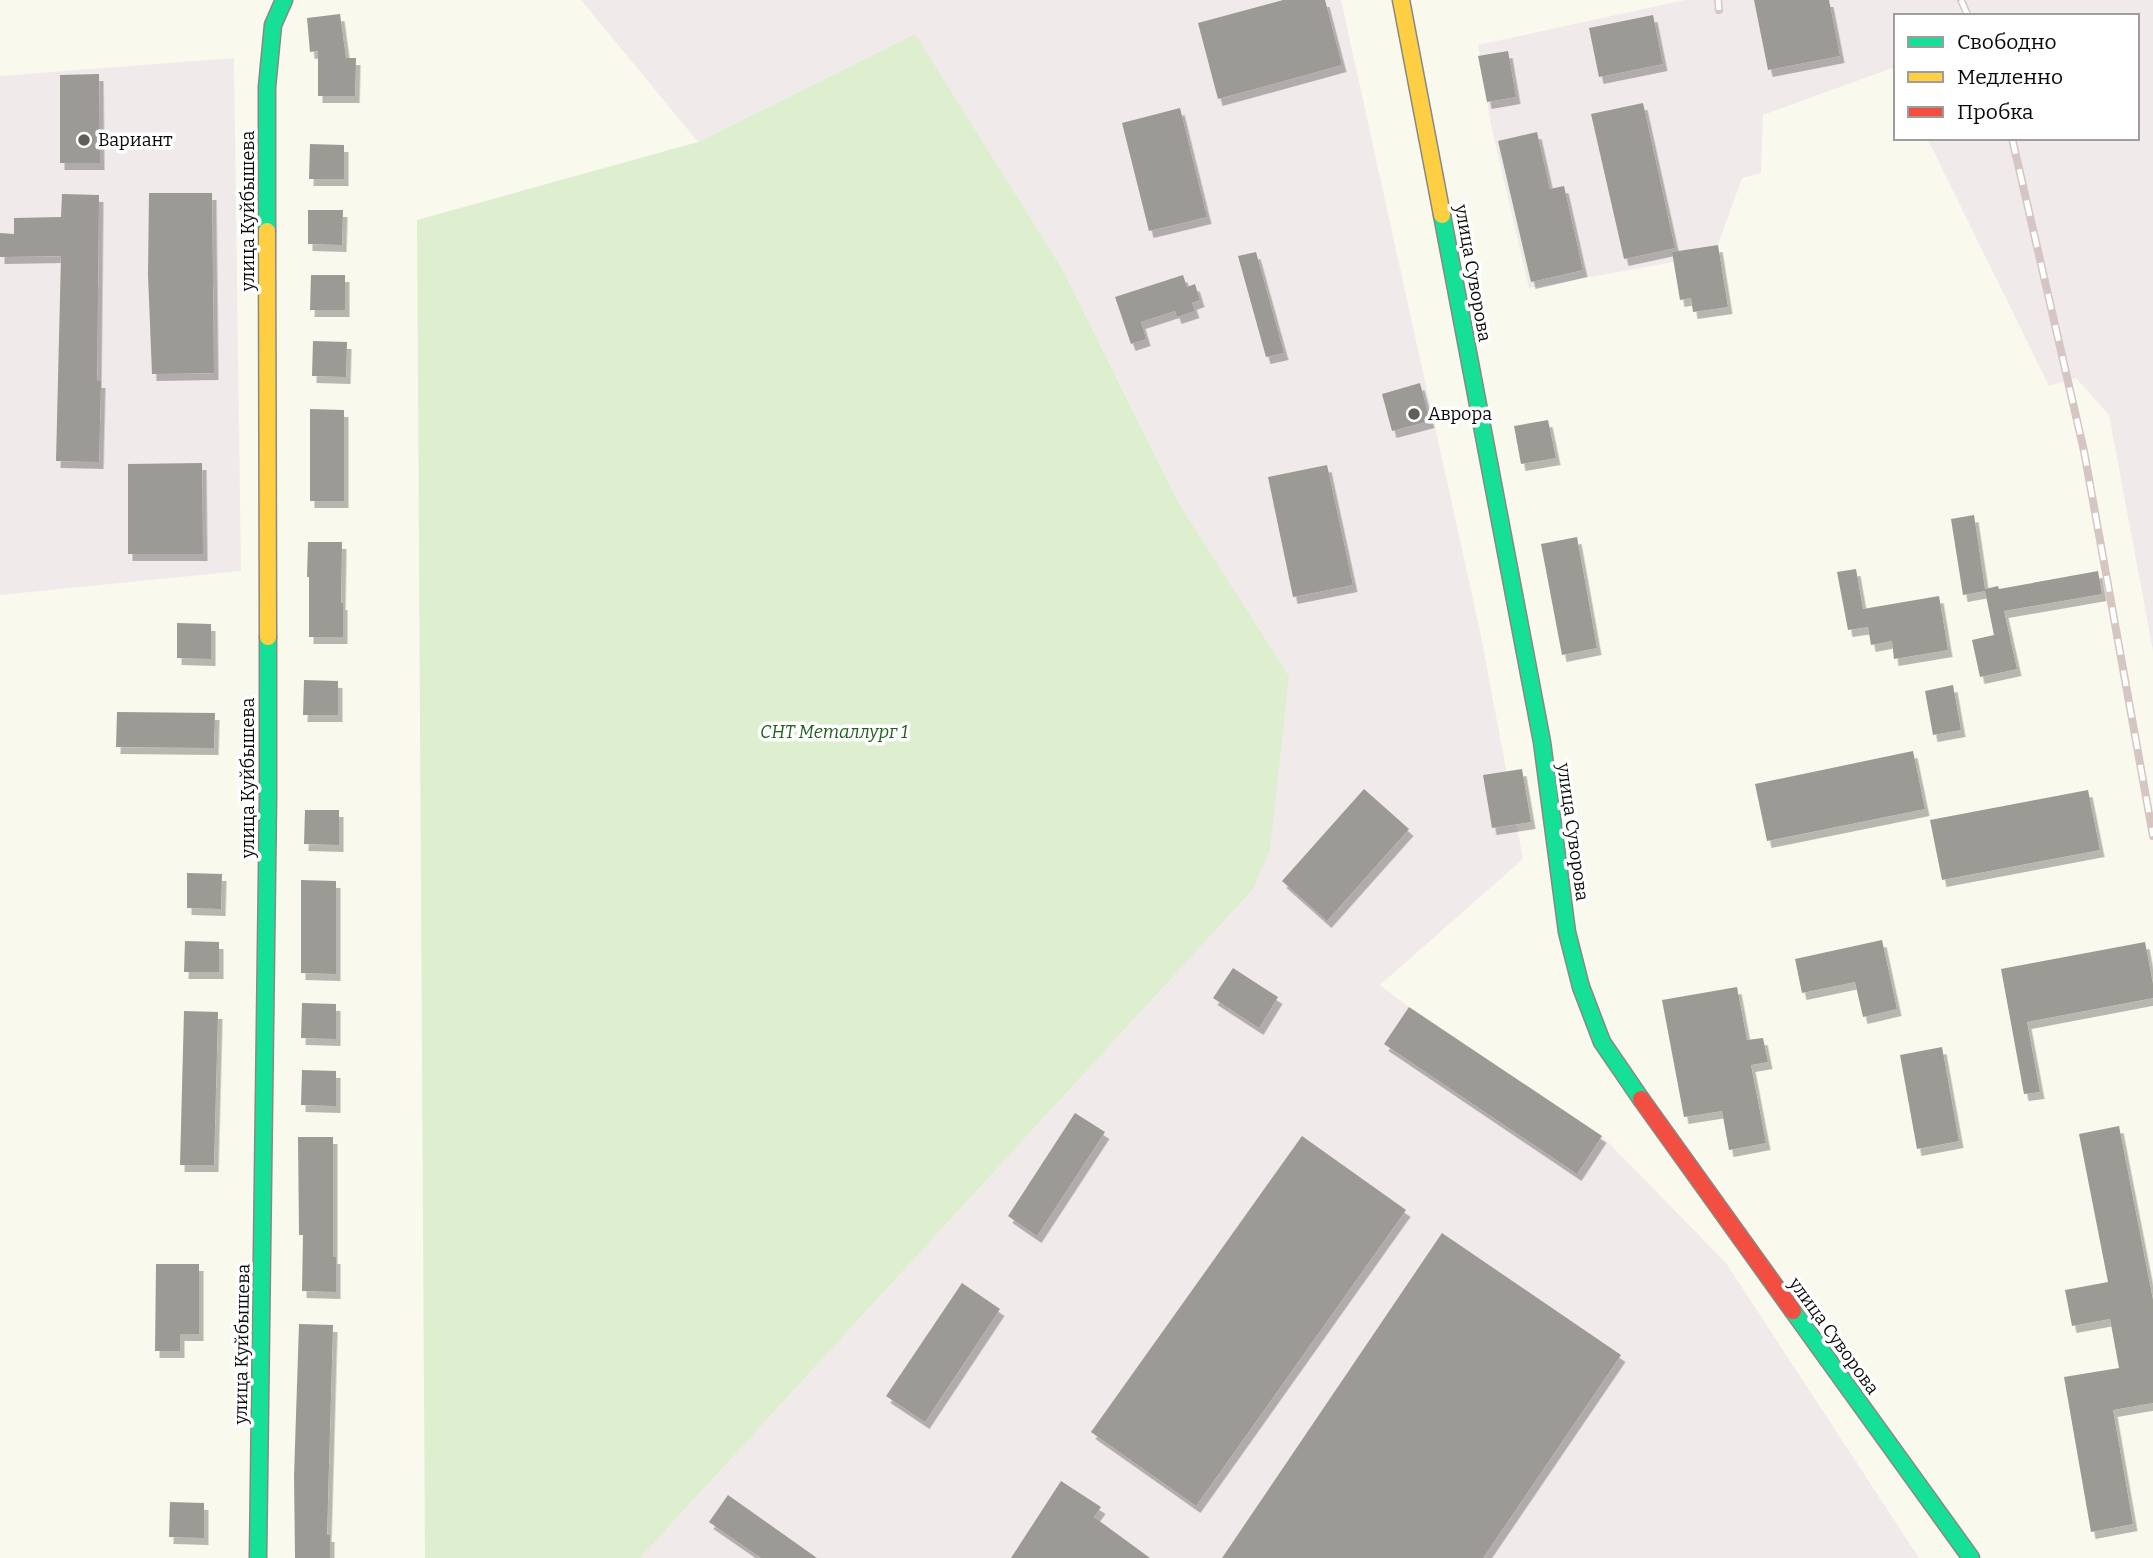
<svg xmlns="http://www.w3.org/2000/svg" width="2153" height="1558" font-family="Bitter,serif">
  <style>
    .industrial { fill: #f1eaeb }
    .green { fill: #ddefce }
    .building { fill: #9c9a94; filter: url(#shadow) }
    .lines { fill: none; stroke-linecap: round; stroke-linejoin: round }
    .fast-casing { stroke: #898984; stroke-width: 19 }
    .slow-casing { stroke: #898984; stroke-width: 19 }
    .jam-casing { stroke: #898984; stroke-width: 19 }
    .fast { stroke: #16e098; stroke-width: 16 }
    .slow { stroke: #ffcf43; stroke-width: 16 }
    .jam { stroke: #f24e42; stroke-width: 16 }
    .rail-casing { stroke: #d5c6c3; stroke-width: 8 }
    .rail { stroke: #fff; stroke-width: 5; stroke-dasharray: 16; stroke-linecap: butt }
    .poi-dot { fill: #5f5e5a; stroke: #fff; stroke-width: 2.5 }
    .labels { text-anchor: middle; stroke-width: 7; stroke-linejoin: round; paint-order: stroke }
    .poi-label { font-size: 18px; fill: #0b0b0b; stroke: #fff; text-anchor: start }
    .street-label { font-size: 18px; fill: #0b0b0b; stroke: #fff }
    .park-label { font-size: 18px; font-style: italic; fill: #20601d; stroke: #fff }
  </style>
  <defs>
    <filter id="shadow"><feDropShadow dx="4.5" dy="7" stdDeviation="0" flood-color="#0004"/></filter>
  </defs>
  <rect width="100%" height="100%" fill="#faf9ee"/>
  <g class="industrial">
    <path d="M 581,0 L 1341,0 L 1480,631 L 1523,859 L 1380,985 L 1409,1007 L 1602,1136 L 1726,1263 L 1919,1558 L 640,1558 L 1130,1023 L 1289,676 L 1178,502 L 1063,270 L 915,35 L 698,142 Z"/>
    <path d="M 1685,0 L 2153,0 L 2153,651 L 2109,415 L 2076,378 L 2049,386 L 1927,138 L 2137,138 L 2137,16 L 1896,16 L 1896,75 L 1892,68 L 1763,115 L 1761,173 L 1742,178 L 1718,245 L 1674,262 L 1529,288 L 1491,125 L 1478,45 Z"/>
    <path d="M 234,58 L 241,571 L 0,595 L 0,76 Z"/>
  </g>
  <path class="green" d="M 915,34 L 1063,270 L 1178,502 L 1289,676 L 1270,850 L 1253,889 L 640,1558 L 425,1558 L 417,220 L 698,142 Z"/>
  <g class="building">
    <path d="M 1283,0 L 1325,0 L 1342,65 L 1218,99 L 1198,23 Z"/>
    <path d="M 1754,0 L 1829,0 L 1840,56 L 1768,70 Z"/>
    <path d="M 340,14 L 346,58 L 356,58 L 355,96 L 318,96 L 318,51 L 310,52 L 307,18 Z"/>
    <path d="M 1653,15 L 1663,64 L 1599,77 L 1589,28 Z"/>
    <path d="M 1508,51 L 1516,97 L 1487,102 L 1478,56 Z"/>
    <path d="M 99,74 L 100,163 L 60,163 L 60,75 Z"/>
    <path d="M 1643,103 L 1675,248 L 1624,259 L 1591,114 Z"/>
    <path d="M 1180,108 L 1207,217 L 1149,231 L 1122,123 Z"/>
    <path d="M 1537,132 L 1550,189 L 1564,186 L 1583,270 L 1531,282 L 1498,141 Z"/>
    <path d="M 310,144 L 344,145 L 344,179 L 309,179 Z"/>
    <path d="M 149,193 L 212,193 L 214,373 L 152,374 L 148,275 Z"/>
    <path d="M 62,194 L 99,195 L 97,381 L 101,381 L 99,462 L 56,461 L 61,256 L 0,257 L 0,233 L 14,234 L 14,218 L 61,217 Z"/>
    <path d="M 308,210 L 343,210 L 342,245 L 308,244 Z"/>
    <path d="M 1718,245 L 1728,307 L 1693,312 L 1691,298 L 1680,300 L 1672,252 Z"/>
    <path d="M 1256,252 L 1284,353 L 1266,357 L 1238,256 Z"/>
    <path d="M 311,275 L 345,275 L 345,310 L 310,310 Z"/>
    <path d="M 1183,275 L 1187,287 L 1195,284 L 1200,300 L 1192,303 L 1195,311 L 1177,317 L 1175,311 L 1141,322 L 1146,339 L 1131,344 L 1115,297 Z"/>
    <path d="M 313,341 L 347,342 L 346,377 L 312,376 Z"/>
    <path d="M 1420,383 L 1430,421 L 1392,431 L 1382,394 Z"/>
    <path d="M 310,409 L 344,410 L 344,501 L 310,501 Z"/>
    <path d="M 1548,420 L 1556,458 L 1521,464 L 1514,426 Z"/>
    <path d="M 202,463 L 203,554 L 128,554 L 128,464 Z"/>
    <path d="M 1327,465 L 1353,585 L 1293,597 L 1268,477 Z"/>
    <path d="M 1974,515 L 1985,589 L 1998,586 L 1999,589 L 2098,571 L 2102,594 L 2004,611 L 2017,669 L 1980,677 L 1972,640 L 1994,635 L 1985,591 L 1963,595 L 1951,519 Z"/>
    <path d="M 1577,537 L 1597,648 L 1562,655 L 1541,544 Z"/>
    <path d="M 308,542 L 342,542 L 341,603 L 343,603 L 343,637 L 309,637 L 309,577 L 307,577 Z"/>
    <path d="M 1856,569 L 1863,609 L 1939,596 L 1948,650 L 1894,659 L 1892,641 L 1871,645 L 1868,627 L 1848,630 L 1837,572 Z"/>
    <path d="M 177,623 L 211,624 L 211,659 L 177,658 Z"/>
    <path d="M 304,680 L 338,681 L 338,715 L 303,715 Z"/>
    <path d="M 1953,685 L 1961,730 L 1933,735 L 1925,691 Z"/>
    <path d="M 117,712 L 215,713 L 214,748 L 116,747 Z"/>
    <path d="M 1913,751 L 1925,809 L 1767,841 L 1755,784 Z"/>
    <path d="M 1522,769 L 1531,822 L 1492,828 L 1483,775 Z"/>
    <path d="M 1364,789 L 1409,829 L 1327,921 L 1282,881 Z"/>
    <path d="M 2088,790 L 2100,850 L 1942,880 L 1930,820 Z"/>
    <path d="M 305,810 L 339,810 L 339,845 L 304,844 Z"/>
    <path d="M 187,873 L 222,874 L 221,909 L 187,908 Z"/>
    <path d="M 301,880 L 336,881 L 336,974 L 301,973 Z"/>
    <path d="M 1882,940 L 1897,1009 L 1863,1017 L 1855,982 L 1802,993 L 1795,959 Z"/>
    <path d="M 185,941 L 219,942 L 219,972 L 184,972 Z"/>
    <path d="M 2145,942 L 2153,984 L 2153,998 L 2027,1022 L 2040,1092 L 2024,1094 L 2001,969 Z"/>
    <path d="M 1233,968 L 1278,997 L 1259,1028 L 1213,998 Z"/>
    <path d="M 1737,987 L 1747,1040 L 1763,1038 L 1768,1062 L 1751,1065 L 1766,1143 L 1729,1150 L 1722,1111 L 1684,1117 L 1662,1000 Z"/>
    <path d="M 302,1003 L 336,1004 L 336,1039 L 301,1038 Z"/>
    <path d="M 1409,1007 L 1602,1136 L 1577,1174 L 1384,1044 Z"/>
    <path d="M 184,1011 L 218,1012 L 214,1165 L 180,1165 Z"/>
    <path d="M 1942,1047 L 1959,1141 L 1917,1149 L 1900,1055 Z"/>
    <path d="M 302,1070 L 336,1071 L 336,1106 L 301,1105 Z"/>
    <path d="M 1075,1113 L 1105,1132 L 1037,1236 L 1008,1216 Z"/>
    <path d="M 2119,1126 L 2153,1300 L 2153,1403 L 2113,1410 L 2133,1524 L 2091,1532 L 2064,1377 L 2119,1368 L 2110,1319 L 2072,1326 L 2065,1290 L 2108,1282 L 2079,1134 Z"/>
    <path d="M 1302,1136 L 1406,1210 L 1196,1506 L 1091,1432 Z"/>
    <path d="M 298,1137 L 333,1137 L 333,1257 L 336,1257 L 336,1292 L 302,1291 L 303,1235 L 299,1235 Z"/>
    <path d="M 1442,1233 L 1621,1355 L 1483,1558 L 1222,1558 Z"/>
    <path d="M 156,1264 L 199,1264 L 199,1334 L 180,1334 L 180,1351 L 155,1351 Z"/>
    <path d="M 962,1283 L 1000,1309 L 925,1422 L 886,1396 Z"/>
    <path d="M 299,1324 L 333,1325 L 327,1535 L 330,1535 L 330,1558 L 295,1558 L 294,1476 Z"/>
    <path d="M 1061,1481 L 1101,1507 L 1094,1517 L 1150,1558 L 1011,1558 Z"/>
    <path d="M 728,1495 L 817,1558 L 761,1558 L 709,1522 Z"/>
    <path d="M 170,1502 L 204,1503 L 204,1538 L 169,1537 Z"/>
  </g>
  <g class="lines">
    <g class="fast-casing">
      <g id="fast">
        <path d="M 1442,215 L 1542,742 L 1567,932 L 1581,987 L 1602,1042 L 1641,1099"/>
        <path d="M 267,231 L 267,87 L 273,25 L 284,0"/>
        <path d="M 1793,1311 L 1971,1558"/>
        <path d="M 258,1558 L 268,797 L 268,637"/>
      </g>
    </g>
    <g class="slow-casing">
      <g id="slow">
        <path d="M 1401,0 L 1442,215"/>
        <path d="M 267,231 L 268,637"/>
      </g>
    </g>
    <g class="jam-casing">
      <path id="jam" d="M 1641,1099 L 1793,1311"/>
    </g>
    <use href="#fast" class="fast"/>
    <use href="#slow" class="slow"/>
    <use href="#jam" class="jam"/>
    <g class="rail-casing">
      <g id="rail">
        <path d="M 1718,0 L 1719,10"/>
        <path d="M 1961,0 L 1968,16"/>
        <path d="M 2012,138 L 2084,451 L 2153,836"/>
      </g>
    </g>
    <use href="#rail" class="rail"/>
  </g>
  <g class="poi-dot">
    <circle cx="84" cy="140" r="7"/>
    <circle cx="1414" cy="414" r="7"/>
  </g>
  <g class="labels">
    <g class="poi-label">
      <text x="98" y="146">Вариант</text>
      <text x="1428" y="420">Аврора</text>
    </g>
    <g class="street-label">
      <text transform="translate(248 211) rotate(-90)" y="6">улица Куйбышева</text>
      <text transform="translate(1473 273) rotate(80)" y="6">улица Суворова</text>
      <text transform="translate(248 778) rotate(-90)" y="6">улица Куйбышева</text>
      <text transform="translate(1573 832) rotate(82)" y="6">улица Суворова</text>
      <text transform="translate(1834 1336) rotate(54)" y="6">улица Суворова</text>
      <text transform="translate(242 1344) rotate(-89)" y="6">улица Куйбышева</text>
    </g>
    <g class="park-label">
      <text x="834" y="738">СНТ Металлург 1</text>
    </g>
  </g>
  <rect x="1894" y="14" width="245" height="126" fill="#ffffff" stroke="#9d9d9d" stroke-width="2"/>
  <rect x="1908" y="37" width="35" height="10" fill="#16e098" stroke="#9d9d9d" stroke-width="2"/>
  <text x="1957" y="49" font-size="21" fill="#0b0b0b">Свободно</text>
  <rect x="1908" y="72" width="35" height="10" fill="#ffcf43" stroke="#9d9d9d" stroke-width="2"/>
  <text x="1957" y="84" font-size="21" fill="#0b0b0b">Медленно</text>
  <rect x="1908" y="107" width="35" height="10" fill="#f24e42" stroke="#9d9d9d" stroke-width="2"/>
  <text x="1957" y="119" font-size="21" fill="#0b0b0b">Пробка</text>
</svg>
